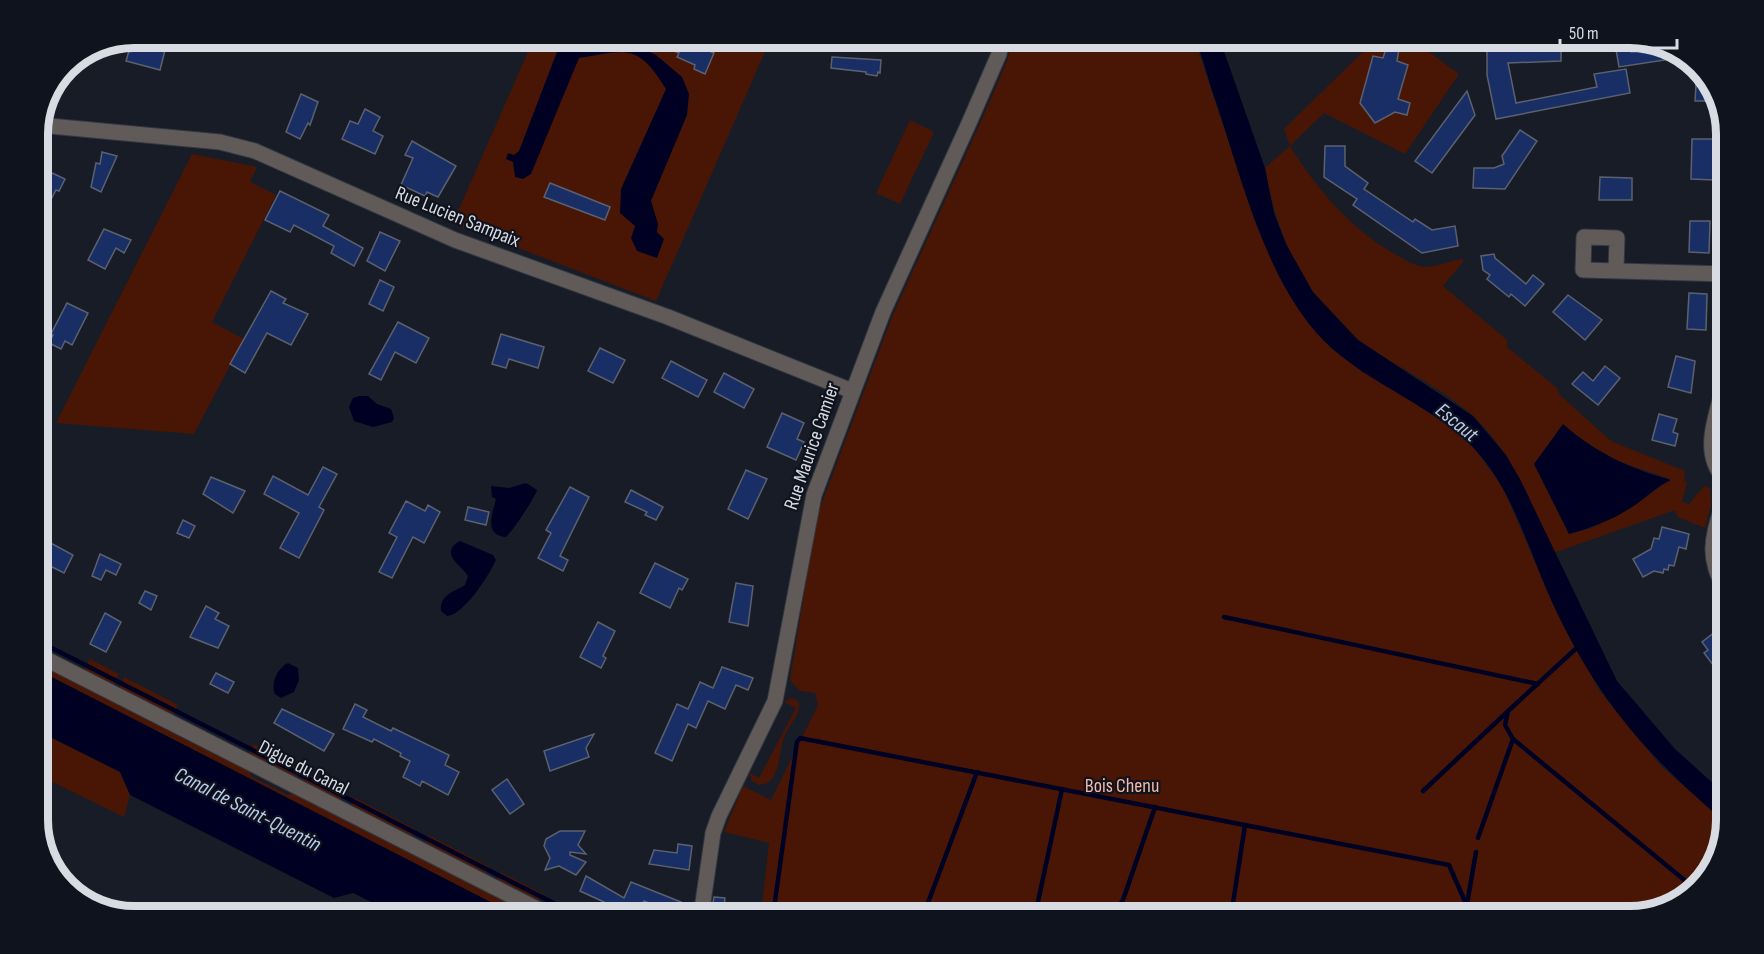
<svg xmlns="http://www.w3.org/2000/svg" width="1764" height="954" font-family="'Sofia Sans Condensed',sans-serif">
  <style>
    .green { fill: #491606; fill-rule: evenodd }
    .water { fill: #000023 }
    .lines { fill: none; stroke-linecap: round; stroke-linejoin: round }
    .stream { stroke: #000023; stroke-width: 4.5 }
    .building { fill: #182e65; stroke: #5b616e; stroke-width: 1.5 }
    .street-casing { stroke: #323740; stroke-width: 17 }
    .street { stroke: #605a58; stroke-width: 15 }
    .labels { text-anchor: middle; stroke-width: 4.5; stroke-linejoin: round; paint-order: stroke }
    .street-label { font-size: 20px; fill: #d8dbe2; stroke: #0f131d }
    .park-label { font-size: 20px; fill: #f8b8a5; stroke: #0f131d }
    .water-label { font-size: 21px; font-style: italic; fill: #bacbee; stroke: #0f131d }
    .rim { fill: none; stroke: #d8dbe2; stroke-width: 8 }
  </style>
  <rect width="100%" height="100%" fill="#171c26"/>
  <g class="green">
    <path d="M 534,38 L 771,38 L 656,301 L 453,223 Z"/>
    <path d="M 1013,38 L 1194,38 L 1254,218 L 1283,284 L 1331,348 L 1443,422 L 1475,449 L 1503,488 L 1553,604 L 1599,690 L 1660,765 L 1726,823 L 1716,863 L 1683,900 L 1631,916 L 761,916 L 769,843 L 724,832 L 743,786 L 771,800 L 818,705 L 815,693 L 800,691 L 790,680 L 817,516 L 892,317 L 983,117 L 1007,61 Z"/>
    <path d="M 1377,38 L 1410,38 L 1459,74 L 1405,154 L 1324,113 L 1290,146 C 1318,190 1349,228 1395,254 C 1403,259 1415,266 1424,267 C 1435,267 1450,261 1461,259 L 1464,261 L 1443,286 L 1507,340 L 1507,347 L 1557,388 L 1560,395 L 1611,441 L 1685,471 L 1684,481 L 1687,482 L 1682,502 L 1689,504 L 1704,486 L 1710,488 L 1711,505 L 1705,528 L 1678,517 L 1675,510 L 1554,553 C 1531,505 1513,453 1473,416 C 1440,386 1395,367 1359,340 C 1304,301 1276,232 1265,168 L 1290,146 L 1284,129 ZM 1578,437 L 1614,460 L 1670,479 L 1642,500 L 1592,528 L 1569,534 L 1534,464 Z"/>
    <path d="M 910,120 L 934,132 L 900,204 L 876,193 Z"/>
    <path d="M 192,154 L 257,167 L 250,182 L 276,195 L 212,322 L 244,339 L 194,434 L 56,423 Z"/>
    <path d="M 90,659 L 119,674 L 112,686 L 82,674 Z"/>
    <path d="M 38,661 L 248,770 L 252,777 L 288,795 L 295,793 L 538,916 L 518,916 L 38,670 Z"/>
    <path d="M 124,677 L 178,705 L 171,717 L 119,689 Z"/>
    <path d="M 792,698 L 798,701 C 803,713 789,724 785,735 C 778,752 782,770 768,783 L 760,785 L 752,781 L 749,773 L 759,778 L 796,708 L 784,702 Z"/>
    <path d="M 38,731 L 120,772 L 130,795 L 124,817 L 38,775 Z"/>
    <path d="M 254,744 L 302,769 L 296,779 L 247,757 Z"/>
    <path d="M 306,772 L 344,792 L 339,804 L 301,782 Z"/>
    <path d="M 355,798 L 415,829 L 411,837 L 349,809 Z"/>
    <path d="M 428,835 L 490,867 L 485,876 L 423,844 Z"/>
    <path d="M 500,872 L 543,894 L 539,900 L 497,882 Z"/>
  </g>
  <g class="water">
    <path d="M 573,38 L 623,38 L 656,55 L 682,77 L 689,94 L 687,115 L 651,201 L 658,224 L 657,232 L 664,239 L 657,258 L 637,251 L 631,238 L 635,226 L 620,213 L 621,189 L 666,89 C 638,43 627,50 579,58 L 531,174 L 523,179 L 515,177 L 513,162 L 506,159 L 508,153 L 514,155 L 519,151 L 560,44 Z"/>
    <path d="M 1194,38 L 1218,38 L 1220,40 L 1265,168 L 1274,213 L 1286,244 L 1313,292 L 1358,340 L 1473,416 L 1506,455 L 1520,479 L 1617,681 L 1675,749 L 1726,795 L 1726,823 C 1646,755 1596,698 1552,602 C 1532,558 1518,508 1490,468 C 1447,405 1363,388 1314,330 C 1263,269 1241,177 1216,102 C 1208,81 1204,58 1194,38 Z"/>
    <path d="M 359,396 L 368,396 L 377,404 L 391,409 L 394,418 L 392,422 L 373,427 L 354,421 L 349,407 L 353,398 Z"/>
    <path d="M 1563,424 C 1594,452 1631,469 1671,480 C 1655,487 1644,500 1629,509 C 1610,521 1590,528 1569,534 L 1534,464 Z"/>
    <path d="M 526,483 L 537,490 C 536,496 512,532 506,537 C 484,535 492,515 496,499 L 492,497 L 491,486 L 509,488 Z"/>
    <path d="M 460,541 L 493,555 L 496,560 C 489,575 464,615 447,616 L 441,611 C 440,594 454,592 465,585 L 468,576 C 462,566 438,553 460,541 Z"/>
    <path d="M 288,663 L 298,668 L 299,680 L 294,692 L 281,698 L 275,694 C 270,683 278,668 288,663 Z"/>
    <path d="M 38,670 L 518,916 L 400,916 L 353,893 L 334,898 L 130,795 L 120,772 L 38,731 Z"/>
  </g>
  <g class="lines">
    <g class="stream">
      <path d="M 1224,617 L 1538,684"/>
      <path d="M 38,641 L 579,916"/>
      <path d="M 1513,739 L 1694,888"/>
      <path d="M 1423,791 L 1506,713"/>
      <path d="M 1478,838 L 1513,739 L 1505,725 L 1508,711 L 1581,644"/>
      <path d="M 773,916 L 797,742 L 800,738 L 1449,865 L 1467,906"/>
      <path d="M 923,916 L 977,772"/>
      <path d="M 1035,916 L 1062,789"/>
      <path d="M 1111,916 L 1123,900 L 1155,807"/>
      <path d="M 1231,916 L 1245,825"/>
      <path d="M 1465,916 L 1476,852"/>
    </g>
  </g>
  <g class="building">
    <path d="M 257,38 L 295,38 L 289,51 Z"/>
    <path d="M 643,38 L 678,38 L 714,53 L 705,74 L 694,69 L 695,65 L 677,57 L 679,53 Z"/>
    <path d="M 1438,38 L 1514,38 L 1514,43 L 1561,42 L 1561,61 L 1508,63 L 1516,103 L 1597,87 L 1594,74 L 1626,69 L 1630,93 L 1496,119 L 1487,75 L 1487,51 L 1455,51 Z"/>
    <path d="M 1614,38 L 1629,38 L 1631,52 L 1668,46 L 1684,57 L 1619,67 Z"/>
    <path d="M 132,41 L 165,50 L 160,70 L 126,61 Z"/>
    <path d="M 1387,46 L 1399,49 L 1397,61 L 1408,65 L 1398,99 L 1410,103 L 1407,115 L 1395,112 L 1375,123 L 1360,103 L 1373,56 L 1383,58 Z"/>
    <path d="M 832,57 L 881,60 L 880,73 L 878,72 L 877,76 L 866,74 L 866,72 L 831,68 Z"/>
    <path d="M 1697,68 L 1710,81 L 1717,101 L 1695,101 Z"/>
    <path d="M 1467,91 L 1475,115 L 1432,173 L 1415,161 Z"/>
    <path d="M 301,94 L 318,102 L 310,125 L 308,123 L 300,139 L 286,132 Z"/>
    <path d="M 365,109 L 380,117 L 373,131 L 383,136 L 375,154 L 342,139 L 350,121 L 358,124 Z"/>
    <path d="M 1520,130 L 1537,141 L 1505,189 L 1473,188 L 1474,168 L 1494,168 L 1504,164 L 1502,156 Z"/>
    <path d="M 1692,139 L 1713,139 L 1714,180 L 1691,179 Z"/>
    <path d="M 412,141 L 456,166 L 438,197 L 427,192 L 425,196 L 401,185 L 413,158 L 405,155 Z"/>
    <path d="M 1325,146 L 1345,146 L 1345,166 L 1368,183 L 1364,189 L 1413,222 L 1415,219 L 1432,230 L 1455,226 L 1458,246 L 1422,253 L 1353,205 L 1357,199 L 1324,177 Z"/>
    <path d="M 102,152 L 117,156 L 101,192 L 91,187 L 96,163 L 100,164 Z"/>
    <path d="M 48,171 L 65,179 L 59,191 L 56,190 L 38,224 L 38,191 Z"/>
    <path d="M 1600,177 L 1632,178 L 1632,200 L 1599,200 Z"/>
    <path d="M 550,183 L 610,207 L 605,220 L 544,197 Z"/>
    <path d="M 280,191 L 329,215 L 323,226 L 363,248 L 354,266 L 331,253 L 334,246 L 294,225 L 290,232 L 265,220 Z"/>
    <path d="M 1690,221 L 1710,221 L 1709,253 L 1689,252 Z"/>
    <path d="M 104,229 L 131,240 L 124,253 L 116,248 L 105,269 L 88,260 Z"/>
    <path d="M 380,232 L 400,241 L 385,271 L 367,261 Z"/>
    <path d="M 1494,254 L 1495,258 L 1526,284 L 1533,275 L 1544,284 L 1525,306 L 1511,294 L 1509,297 L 1487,279 L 1490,275 L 1483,270 L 1481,256 Z"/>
    <path d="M 380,280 L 394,287 L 383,311 L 369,304 Z"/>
    <path d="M 271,291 L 286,299 L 283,303 L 308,314 L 291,345 L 267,333 L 245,373 L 230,364 Z"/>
    <path d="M 1689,293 L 1707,294 L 1706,330 L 1687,329 Z"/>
    <path d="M 1568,295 L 1602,320 L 1585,340 L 1553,312 Z"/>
    <path d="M 67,303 L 88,313 L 72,345 L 65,341 L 61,349 L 49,343 L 53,335 L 51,334 Z"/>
    <path d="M 398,322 L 429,338 L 416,363 L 395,352 L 381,380 L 369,374 Z"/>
    <path d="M 501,334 L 544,347 L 538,368 L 509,359 L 506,368 L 492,364 Z"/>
    <path d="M 600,348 L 625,360 L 613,383 L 588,371 Z"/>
    <path d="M 1676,356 L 1695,361 L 1691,393 L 1668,387 Z"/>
    <path d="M 671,361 L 707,380 L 698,397 L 662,378 Z"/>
    <path d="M 1605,366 L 1620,378 L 1598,405 L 1572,384 L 1583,372 L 1593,381 Z"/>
    <path d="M 724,373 L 754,389 L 744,408 L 714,392 Z"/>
    <path d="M 782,413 L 804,423 L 797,439 L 804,442 L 796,460 L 767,447 Z"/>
    <path d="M 1659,414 L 1677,419 L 1673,432 L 1678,434 L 1675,446 L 1652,440 Z"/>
    <path d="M 323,467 L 337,474 L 319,507 L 324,510 L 299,558 L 280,548 L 299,513 L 264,494 L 273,476 L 308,495 Z"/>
    <path d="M 746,470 L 767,479 L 748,519 L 728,509 Z"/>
    <path d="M 211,477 L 245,491 L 233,513 L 203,494 Z"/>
    <path d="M 570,487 L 589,497 L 560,556 L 568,560 L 563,571 L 538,558 L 551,533 L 546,530 Z"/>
    <path d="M 631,490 L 663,507 L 656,520 L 645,515 L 647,512 L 625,502 Z"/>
    <path d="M 406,501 L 425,511 L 428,505 L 440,512 L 424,543 L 413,537 L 392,578 L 379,572 L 397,537 L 389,533 Z"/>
    <path d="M 468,507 L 489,512 L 486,525 L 465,520 Z"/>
    <path d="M 183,520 L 195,526 L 189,538 L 177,533 Z"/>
    <path d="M 1662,527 L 1689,534 L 1686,549 L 1679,547 L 1674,566 L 1669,565 L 1668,570 L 1664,569 L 1663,573 L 1654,571 L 1643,577 L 1633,559 L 1651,549 L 1654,538 L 1659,539 Z"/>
    <path d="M 45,540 L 73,555 L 64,573 L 38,560 Z"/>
    <path d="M 100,554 L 121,564 L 116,575 L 106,570 L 101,580 L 92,576 Z"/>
    <path d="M 655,563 L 688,579 L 682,590 L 679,588 L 670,608 L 640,593 Z"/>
    <path d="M 736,583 L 753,586 L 748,626 L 729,622 Z"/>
    <path d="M 145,591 L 157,596 L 151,610 L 139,603 Z"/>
    <path d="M 206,606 L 219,613 L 215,619 L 229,626 L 218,648 L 190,637 Z"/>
    <path d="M 105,613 L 121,622 L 106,652 L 90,644 Z"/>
    <path d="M 598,622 L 615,631 L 603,656 L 606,658 L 601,668 L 580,657 Z"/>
    <path d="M 1715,632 L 1726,647 L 1726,682 L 1704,653 L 1708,650 L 1702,642 Z"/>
    <path d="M 722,667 L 753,678 L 748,690 L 736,685 L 725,709 L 708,701 L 696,728 L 688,724 L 672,761 L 655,753 L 677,704 L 688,709 L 700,682 L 713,688 Z"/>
    <path d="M 216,673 L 234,682 L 228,693 L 210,684 Z"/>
    <path d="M 355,704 L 367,710 L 363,717 L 391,731 L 393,728 L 449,755 L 445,765 L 459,772 L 448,795 L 422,781 L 420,786 L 403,777 L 410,761 L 400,756 L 401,753 L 374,739 L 372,742 L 343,729 Z"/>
    <path d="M 282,709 L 334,734 L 324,751 L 274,723 Z"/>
    <path d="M 594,734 L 586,748 L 589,757 L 550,771 L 544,751 Z"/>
    <path d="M 507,779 L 524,804 L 510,814 L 492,790 Z"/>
    <path d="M 560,831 L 585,831 L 578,845 L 586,854 L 570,852 L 570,855 L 586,862 L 576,875 L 559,866 L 545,870 L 550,858 L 544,846 L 546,839 Z"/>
    <path d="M 678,844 L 692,846 L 689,870 L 649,864 L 654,850 L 677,853 Z"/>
    <path d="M 586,876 L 624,898 L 631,882 L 681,902 L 678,915 L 644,901 L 637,916 L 598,916 L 604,902 L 580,891 Z"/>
    <path d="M 714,897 L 725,898 L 723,916 L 711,916 Z"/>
  </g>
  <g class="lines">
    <g class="street-casing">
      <g id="street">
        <path d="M 39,125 L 220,142 L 255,151 L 455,240 L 668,317 L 852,391"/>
        <path d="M 1616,270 L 1617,238 L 1584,237 L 1583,270 L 1726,274"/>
        <path d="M 1726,379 C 1718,412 1698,453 1726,480"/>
        <path d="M 1726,493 C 1715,533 1703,552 1726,591"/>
        <path d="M 38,655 L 551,916"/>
        <path d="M 701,916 L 713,833 L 719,816 L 775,701 L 814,495 L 883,312 L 969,123 L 999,54 L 1002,38"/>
      </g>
    </g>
    <use href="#street" class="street"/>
  </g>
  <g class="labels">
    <g class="street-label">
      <text transform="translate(458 216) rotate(22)" y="7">Rue Lucien Sampaix</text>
      <text transform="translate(811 446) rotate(-71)" y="7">Rue Maurice Camier</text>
      <text transform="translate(304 767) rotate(27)" y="7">Digue du Canal</text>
    </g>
    <g class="park-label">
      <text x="1122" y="792">Bois Chenu</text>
    </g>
    <g class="water-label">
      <text transform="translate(1457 422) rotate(39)" y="7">Escaut</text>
      <text transform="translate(248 809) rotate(27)" y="7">Canal de Saint-Quentin</text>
    </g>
  </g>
  <path d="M0 0H1764V954H0ZM134 48H1630A86 86 0 0 1 1716 134V820A86 86 0 0 1 1630 906H134A86 86 0 0 1 48 820V134A86 86 0 0 1 134 48Z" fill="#0f131d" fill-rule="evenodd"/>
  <path class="rim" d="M134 48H1630A86 86 0 0 1 1716 134V820A86 86 0 0 1 1630 906H134A86 86 0 0 1 48 820V134A86 86 0 0 1 134 48Z"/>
  <path d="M1560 39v9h117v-9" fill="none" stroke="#d8dbe2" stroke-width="3"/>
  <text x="1569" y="39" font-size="18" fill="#d8dbe2" stroke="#0f131d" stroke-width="4.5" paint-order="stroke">50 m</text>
</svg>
